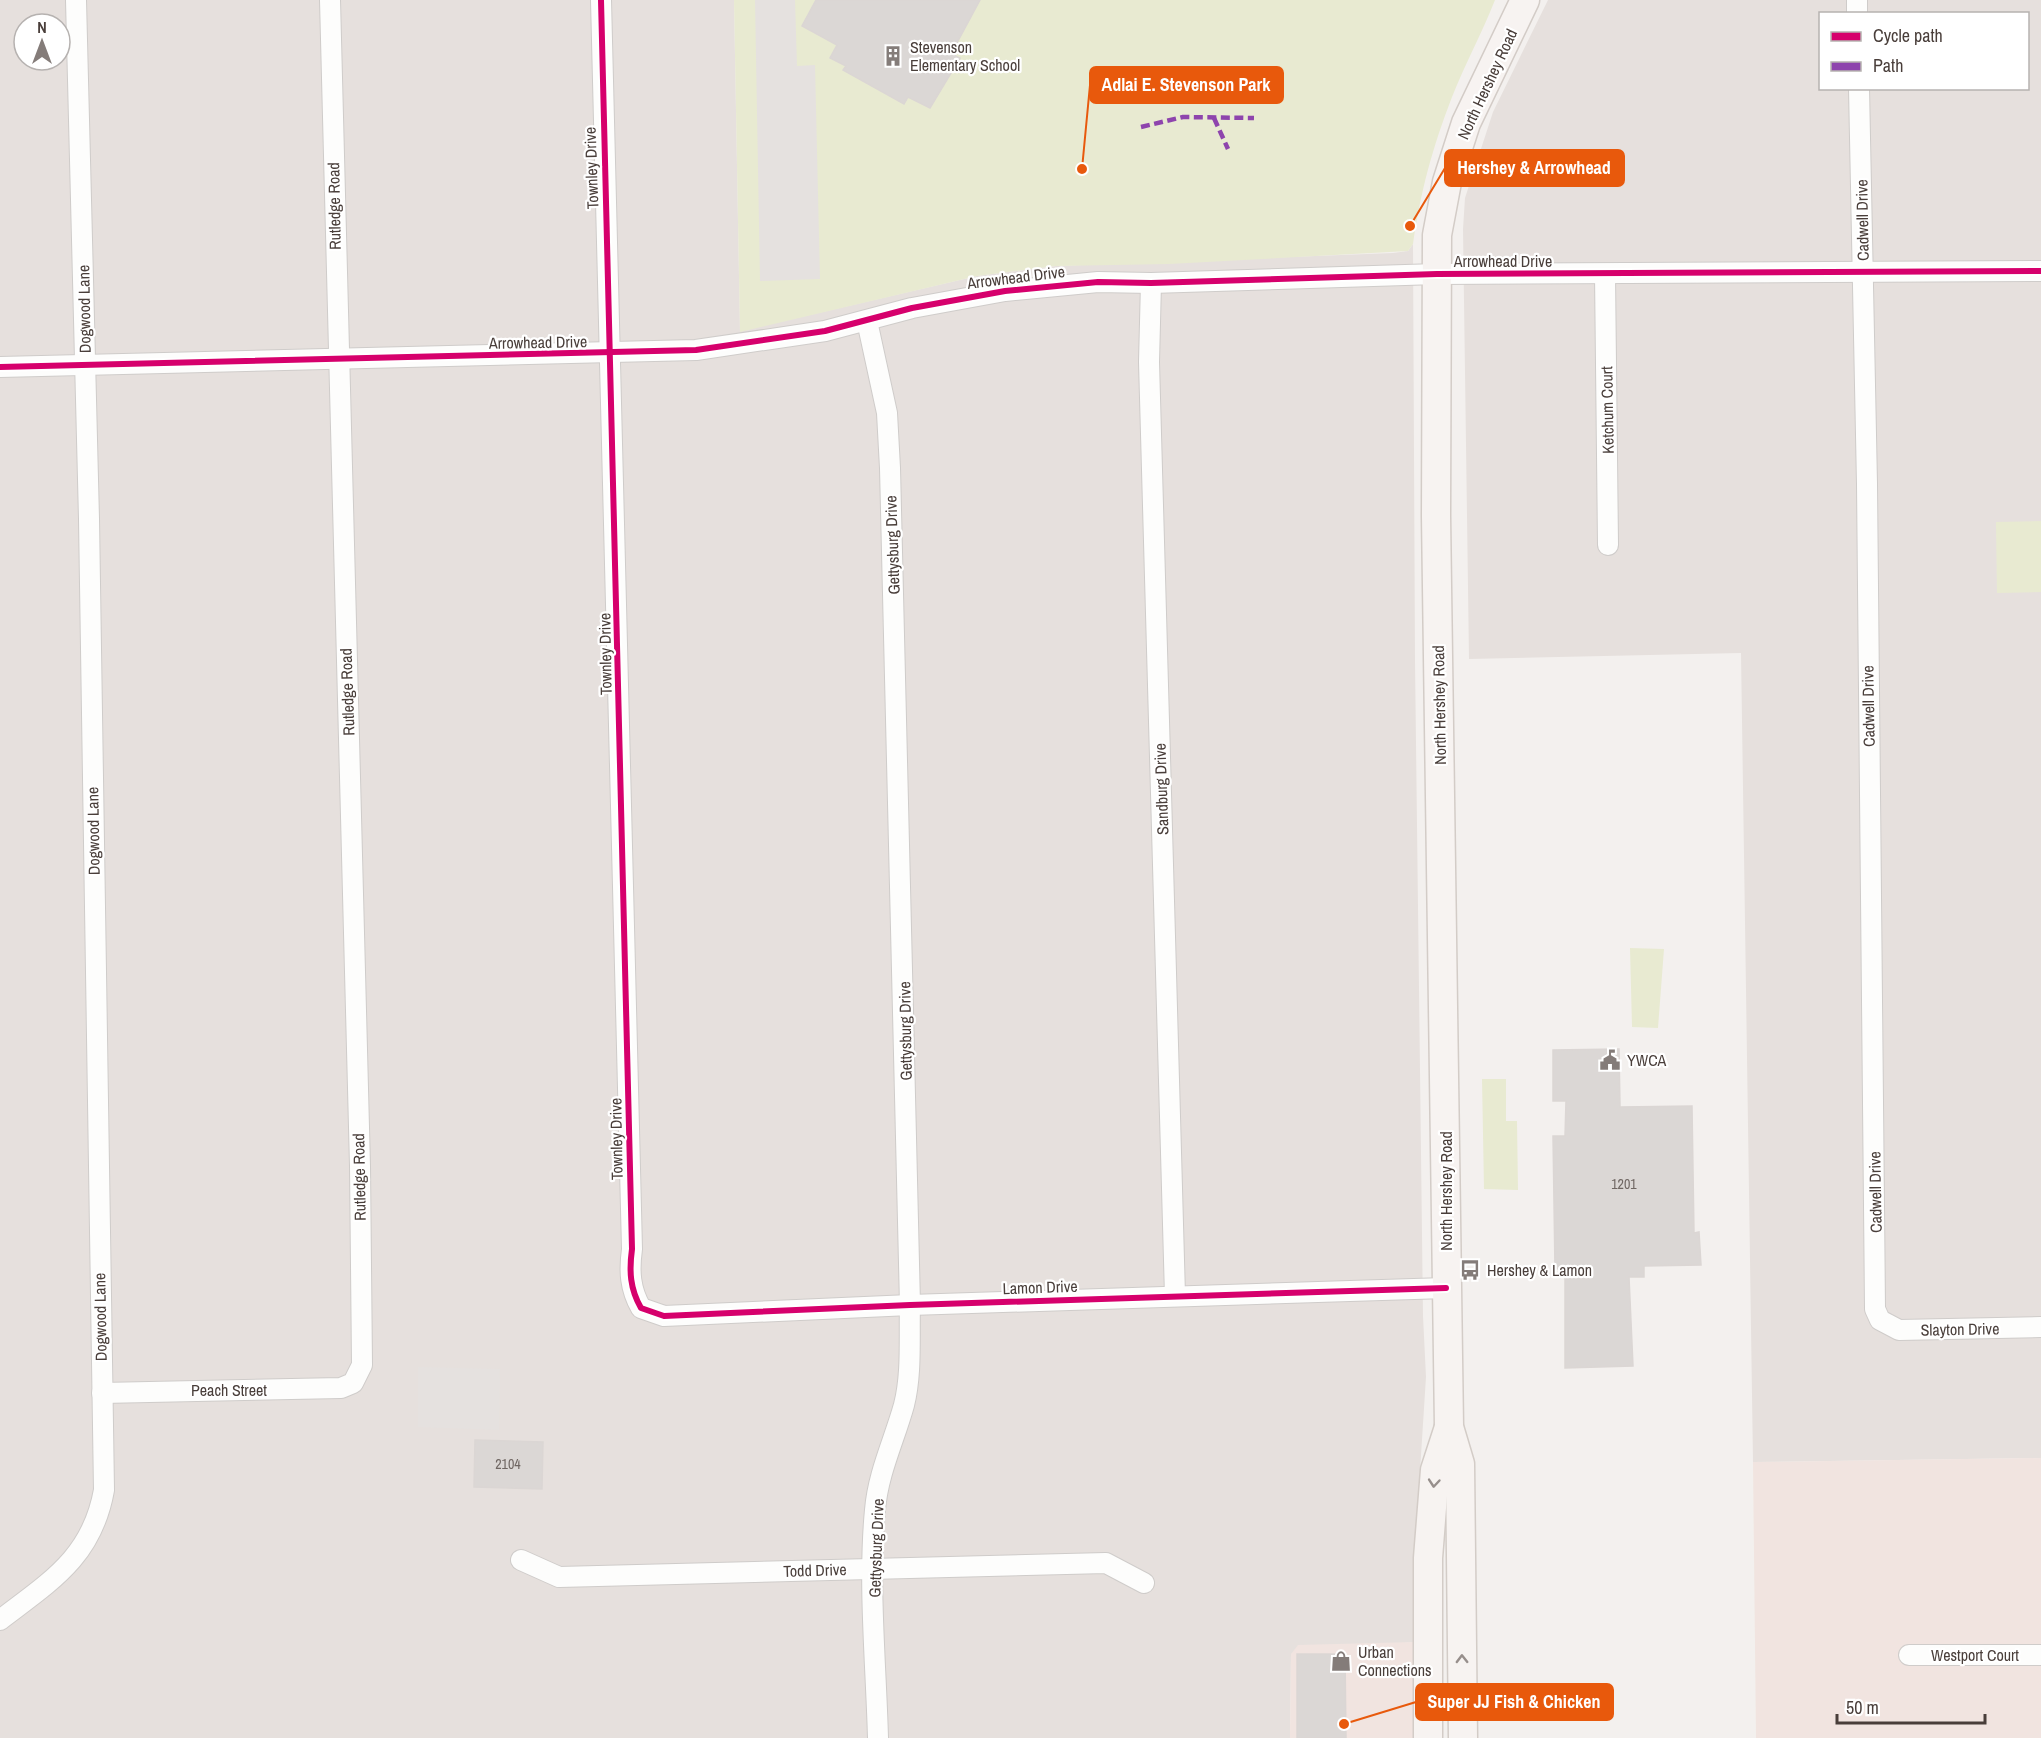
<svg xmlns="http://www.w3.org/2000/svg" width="2041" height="1738" font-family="'Archivo Narrow',sans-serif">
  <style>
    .residential { fill: #e6e0dd; fill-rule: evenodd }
    .commercial { fill: #f1e4e0 }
    .green { fill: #e8ead1 }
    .parking { fill: #e5e1df }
    .building { fill: #dbd7d5; stroke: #dbd6d4; stroke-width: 1.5 }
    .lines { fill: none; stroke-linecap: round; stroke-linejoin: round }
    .minor-casing { stroke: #cfccca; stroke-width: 22 }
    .secondary-casing { stroke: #d3ccc7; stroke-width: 31 }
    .minor { stroke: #fdfdfc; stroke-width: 20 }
    .secondary { stroke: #f7f3f1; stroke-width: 28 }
    .quiet { stroke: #8e44ad; stroke-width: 4.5; stroke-dasharray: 9 4.5; stroke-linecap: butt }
    .cycleway-casing { stroke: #fff; stroke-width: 10 }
    .cycleway { stroke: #d6006c; stroke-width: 6 }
    .oneway { stroke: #978f8c }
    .labels { text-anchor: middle; stroke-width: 4.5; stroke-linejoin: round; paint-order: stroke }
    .number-label { font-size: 14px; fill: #6f6662 }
    .poi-label { font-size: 16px; fill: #493e3a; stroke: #fff; text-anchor: start }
    .street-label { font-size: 16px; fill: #493e3a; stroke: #fff }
    .leader { fill: none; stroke: #e8590c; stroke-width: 2 }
    .callout-dot { fill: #e8590c; stroke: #fff; stroke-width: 2 }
    .callout { fill: #e8590c; stroke: #e8590c; stroke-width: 2 }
    .callout-label { font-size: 18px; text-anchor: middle; font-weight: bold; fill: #fff }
  </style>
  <rect width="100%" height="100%" fill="#f3f0ee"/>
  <g class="residential">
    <path d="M 0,0 L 734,0 L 740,331 L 977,276 L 1056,266 L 1393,253 L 1408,251 L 1413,244 L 1415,661 L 1423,1316 L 1426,1377 L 1418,1502 L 1414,1642 L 1291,1654 L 1290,1738 L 0,1738 ZM 24,24 L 60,24 L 60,60 L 24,60 Z"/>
    <path d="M 1548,0 L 2041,0 L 2041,1458 L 1753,1462 L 1741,653 L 1469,659 L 1463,229 L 1465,198 L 1493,112 ZM 1820,14 L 2028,14 L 2028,88 L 1820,88 Z"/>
  </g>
  <g class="commercial">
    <path d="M 2041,1458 L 2041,1738 L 1756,1738 L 1753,1462 Z"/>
    <path d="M 1414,1642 L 1415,1738 L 1290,1738 L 1291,1654 L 1298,1645 Z"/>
  </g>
  <g class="green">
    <path d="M 734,0 L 1495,0 C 1482,33 1465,64 1452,97 C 1432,149 1421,190 1413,244 L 1408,251 L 1169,264 L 1056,266 L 977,276 L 740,332 Z"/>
    <path d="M 2041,521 L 2041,592 L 1997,593 L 1996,522 Z"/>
    <path d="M 1630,948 L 1664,949 L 1658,1028 L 1632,1027 Z"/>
    <path d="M 1482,1079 L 1506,1079 L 1506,1121 L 1517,1121 L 1518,1190 L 1484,1189 Z"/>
  </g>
  <g class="parking">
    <path d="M 755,0 L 795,0 L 797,66 L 815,65 L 820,279 L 760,281 Z"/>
    <path d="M 418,1367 L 500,1369 L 499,1430 L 418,1427 Z"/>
  </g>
  <g class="building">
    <path d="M 816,0 L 980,0 L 951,54 L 960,58 L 930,108 L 908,97 L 904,104 L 843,70 L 846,66 L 830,58 L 837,45 L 802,26 Z"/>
    <path d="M 1619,1049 L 1620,1107 L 1692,1106 L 1694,1233 L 1699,1232 L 1701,1265 L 1644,1266 L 1644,1277 L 1629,1277 L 1633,1366 L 1565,1368 L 1565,1269 L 1555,1269 L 1553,1136 L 1565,1136 L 1566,1101 L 1553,1101 L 1553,1050 Z"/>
    <path d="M 475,1440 L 543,1442 L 542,1489 L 474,1487 Z"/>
    <path d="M 1297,1654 L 1345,1654 L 1346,1738 L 1297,1738 Z"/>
  </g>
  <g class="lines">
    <g class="minor-casing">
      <g id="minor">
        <path d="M 601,0 L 632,1249 C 629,1271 630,1289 641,1308 L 664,1316 L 910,1305 L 1446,1288"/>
        <path d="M 1857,0 L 1857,14"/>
        <path d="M 1859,88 L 1867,484 L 1875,1309 L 1880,1320 L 1899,1330 L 2041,1327"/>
        <path d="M 1605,274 L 1608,545"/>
        <path d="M 1151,283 L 1149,362 L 1175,1296"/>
        <path d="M 867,321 L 887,413 L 890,468 L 910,1305 C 909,1338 912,1373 904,1405 C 894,1441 878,1473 875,1510 C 868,1583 876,1664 878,1738"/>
        <path d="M 0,367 L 696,350 L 825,331 L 912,308 L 1005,291 L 1098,282 L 1151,283 L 1437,274 L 2041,271"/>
        <path d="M 102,1393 L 341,1388 L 353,1383 L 362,1365 L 360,1166 L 330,0"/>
        <path d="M 521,1560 L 559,1577 L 1106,1563 L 1144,1583"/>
        <path d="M 0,1620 C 51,1581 92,1557 104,1490 L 89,519 L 76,0"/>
        <path d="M 1909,1655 L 2041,1655"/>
      </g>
    </g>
    <g class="secondary-casing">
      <g id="secondary">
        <path d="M 1428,1738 L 1428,1558 L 1435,1470 L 1449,1427"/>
        <path d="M 1463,1738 L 1460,1464 L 1449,1427 L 1436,516 L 1437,235 L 1447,182 L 1466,123 L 1525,0"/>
      </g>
    </g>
    <use href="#minor" class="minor"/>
    <use href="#secondary" class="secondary"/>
    <g class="quiet">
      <path d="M 1214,118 L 1228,149"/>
      <path d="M 1141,127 L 1183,117 L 1254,118"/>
    </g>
    <g class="cycleway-casing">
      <g id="cycleway">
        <path d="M 601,0 L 632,1249 C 629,1271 630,1289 641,1308 L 664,1316 L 910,1305 L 1446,1288"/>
        <path d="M 0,367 L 696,350 L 825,331 L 912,308 L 1005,291 L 1098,282 L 1151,283 L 1437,274 L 2041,271"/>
      </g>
    </g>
    <use href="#cycleway" class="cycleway"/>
  </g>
  <defs><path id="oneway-chevron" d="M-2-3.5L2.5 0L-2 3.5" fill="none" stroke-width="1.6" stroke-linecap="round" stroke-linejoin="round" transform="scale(1.5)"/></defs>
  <g class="oneway">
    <use href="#oneway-chevron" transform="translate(1434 1483) rotate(95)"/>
    <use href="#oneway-chevron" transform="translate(1462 1659) rotate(-91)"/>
  </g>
  <defs>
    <g id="building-bare" transform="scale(1.62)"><path d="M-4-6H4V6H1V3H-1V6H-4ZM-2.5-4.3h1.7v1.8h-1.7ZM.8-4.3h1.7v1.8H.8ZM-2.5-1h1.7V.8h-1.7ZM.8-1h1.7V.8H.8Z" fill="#847c79" stroke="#fff" stroke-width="2.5" paint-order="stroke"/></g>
    <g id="civic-bare" transform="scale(1.62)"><path d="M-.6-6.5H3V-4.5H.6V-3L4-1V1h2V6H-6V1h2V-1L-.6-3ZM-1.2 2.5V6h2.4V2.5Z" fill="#847c79" stroke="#fff" stroke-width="2.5" paint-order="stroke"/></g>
    <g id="bus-bare" transform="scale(1.62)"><path d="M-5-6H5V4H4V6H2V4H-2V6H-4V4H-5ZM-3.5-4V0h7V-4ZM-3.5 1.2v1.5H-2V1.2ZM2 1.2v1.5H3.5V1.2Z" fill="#847c79" stroke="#fff" stroke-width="2.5" paint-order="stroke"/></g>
    <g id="shop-bare" transform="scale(1.62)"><path d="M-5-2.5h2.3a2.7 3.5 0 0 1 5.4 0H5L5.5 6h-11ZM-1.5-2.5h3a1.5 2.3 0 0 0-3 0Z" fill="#847c79" stroke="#fff" stroke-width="2.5" paint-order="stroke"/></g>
  </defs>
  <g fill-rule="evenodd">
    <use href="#building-bare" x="893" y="56"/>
    <use href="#civic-bare" x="1610" y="1060"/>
    <use href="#bus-bare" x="1470" y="1270"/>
    <use href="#shop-bare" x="1341" y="1661"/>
  </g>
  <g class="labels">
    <g class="number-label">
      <text x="1624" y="1189">1201</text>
      <text x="508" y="1469">2104</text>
    </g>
    <g class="poi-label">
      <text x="910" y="53">Stevenson<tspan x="910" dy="18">Elementary School</tspan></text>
      <text x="1627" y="1066">YWCA</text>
      <text x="1487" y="1276">Hershey &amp; Lamon</text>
      <text x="1358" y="1658">Urban<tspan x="1358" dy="18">Connections</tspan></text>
    </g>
    <g class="street-label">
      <text transform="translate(1487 84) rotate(-65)" y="6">North Hershey Road</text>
      <text transform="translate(591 168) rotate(-92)" y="6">Townley Drive</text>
      <text transform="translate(334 206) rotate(-91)" y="6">Rutledge Road</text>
      <text transform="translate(1862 220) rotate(-91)" y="6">Cadwell Drive</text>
      <text x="1503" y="267">Arrowhead Drive</text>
      <text transform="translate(1016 277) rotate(-7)" y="6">Arrowhead Drive</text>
      <text transform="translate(84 309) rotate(-91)" y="6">Dogwood Lane</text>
      <text transform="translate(538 342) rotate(-1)" y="6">Arrowhead Drive</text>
      <text transform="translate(1607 410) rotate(-91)" y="6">Ketchum Court</text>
      <text transform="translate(892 545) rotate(-92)" y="6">Gettysburg Drive</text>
      <text transform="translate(605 654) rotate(-91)" y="6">Townley Drive</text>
      <text transform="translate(347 692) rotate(-92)" y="6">Rutledge Road</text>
      <text transform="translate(1439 705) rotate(-91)" y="6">North Hershey Road</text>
      <text transform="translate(1868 706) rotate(-91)" y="6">Cadwell Drive</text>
      <text transform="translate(1161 789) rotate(-92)" y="6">Sandburg Drive</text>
      <text transform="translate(93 831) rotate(-91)" y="6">Dogwood Lane</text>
      <text transform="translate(905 1031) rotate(-91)" y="6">Gettysburg Drive</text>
      <text transform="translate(616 1139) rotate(-91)" y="6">Townley Drive</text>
      <text transform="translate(359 1177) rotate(-91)" y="6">Rutledge Road</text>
      <text transform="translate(1446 1191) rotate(-90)" y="6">North Hershey Road</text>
      <text transform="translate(1875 1192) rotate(-91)" y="6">Cadwell Drive</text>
      <text transform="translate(1040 1287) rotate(-2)" y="6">Lamon Drive</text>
      <text transform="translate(100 1317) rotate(-91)" y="6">Dogwood Lane</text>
      <text transform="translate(1960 1329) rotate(-1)" y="6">Slayton Drive</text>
      <text x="229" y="1396">Peach Street</text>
      <text transform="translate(876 1548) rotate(-88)" y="6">Gettysburg Drive</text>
      <text transform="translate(815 1570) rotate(-2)" y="6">Todd Drive</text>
      <text x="1975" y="1661">Westport Court</text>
    </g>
  </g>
  <path class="leader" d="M1082 169L1090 85M1410 226L1445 168M1344 1724L1416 1702"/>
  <g class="callout-dot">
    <circle cx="1082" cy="169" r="6"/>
    <circle cx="1410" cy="226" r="6"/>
    <circle cx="1344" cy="1724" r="6"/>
  </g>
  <g class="callout">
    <rect x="1090" y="67" width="193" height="36" rx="6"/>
    <rect x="1445" y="150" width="179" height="36" rx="6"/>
    <rect x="1416" y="1684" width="197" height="36" rx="6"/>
  </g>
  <g class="callout-label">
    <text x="1186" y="91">Adlai E. Stevenson Park</text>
    <text x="1534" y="174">Hershey &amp; Arrowhead</text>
    <text x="1514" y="1708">Super JJ Fish &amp; Chicken</text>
  </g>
  <rect x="1819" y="12" width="210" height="78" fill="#ffffff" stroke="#b6b2b0" stroke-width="1.5"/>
  <rect x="1831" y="32" width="30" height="9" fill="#d6006c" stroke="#b6b2b0" stroke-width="1.5"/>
  <text x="1873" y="42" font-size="18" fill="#493e3a">Cycle path</text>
  <rect x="1831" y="62" width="30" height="9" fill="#8e44ad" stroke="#b6b2b0" stroke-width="1.5"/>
  <text x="1873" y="72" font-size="18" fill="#493e3a">Path</text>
  <g transform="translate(42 42)"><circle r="28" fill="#ffffff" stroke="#b6b2b0" stroke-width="1.5"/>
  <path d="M0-4.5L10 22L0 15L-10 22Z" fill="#847c79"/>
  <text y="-9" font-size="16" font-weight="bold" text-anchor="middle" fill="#493e3a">N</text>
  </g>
  <path d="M1837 1714v9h148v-9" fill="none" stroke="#493e3a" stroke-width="3"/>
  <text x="1846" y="1714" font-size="18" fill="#493e3a" stroke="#ffffff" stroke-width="4.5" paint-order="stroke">50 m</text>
</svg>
